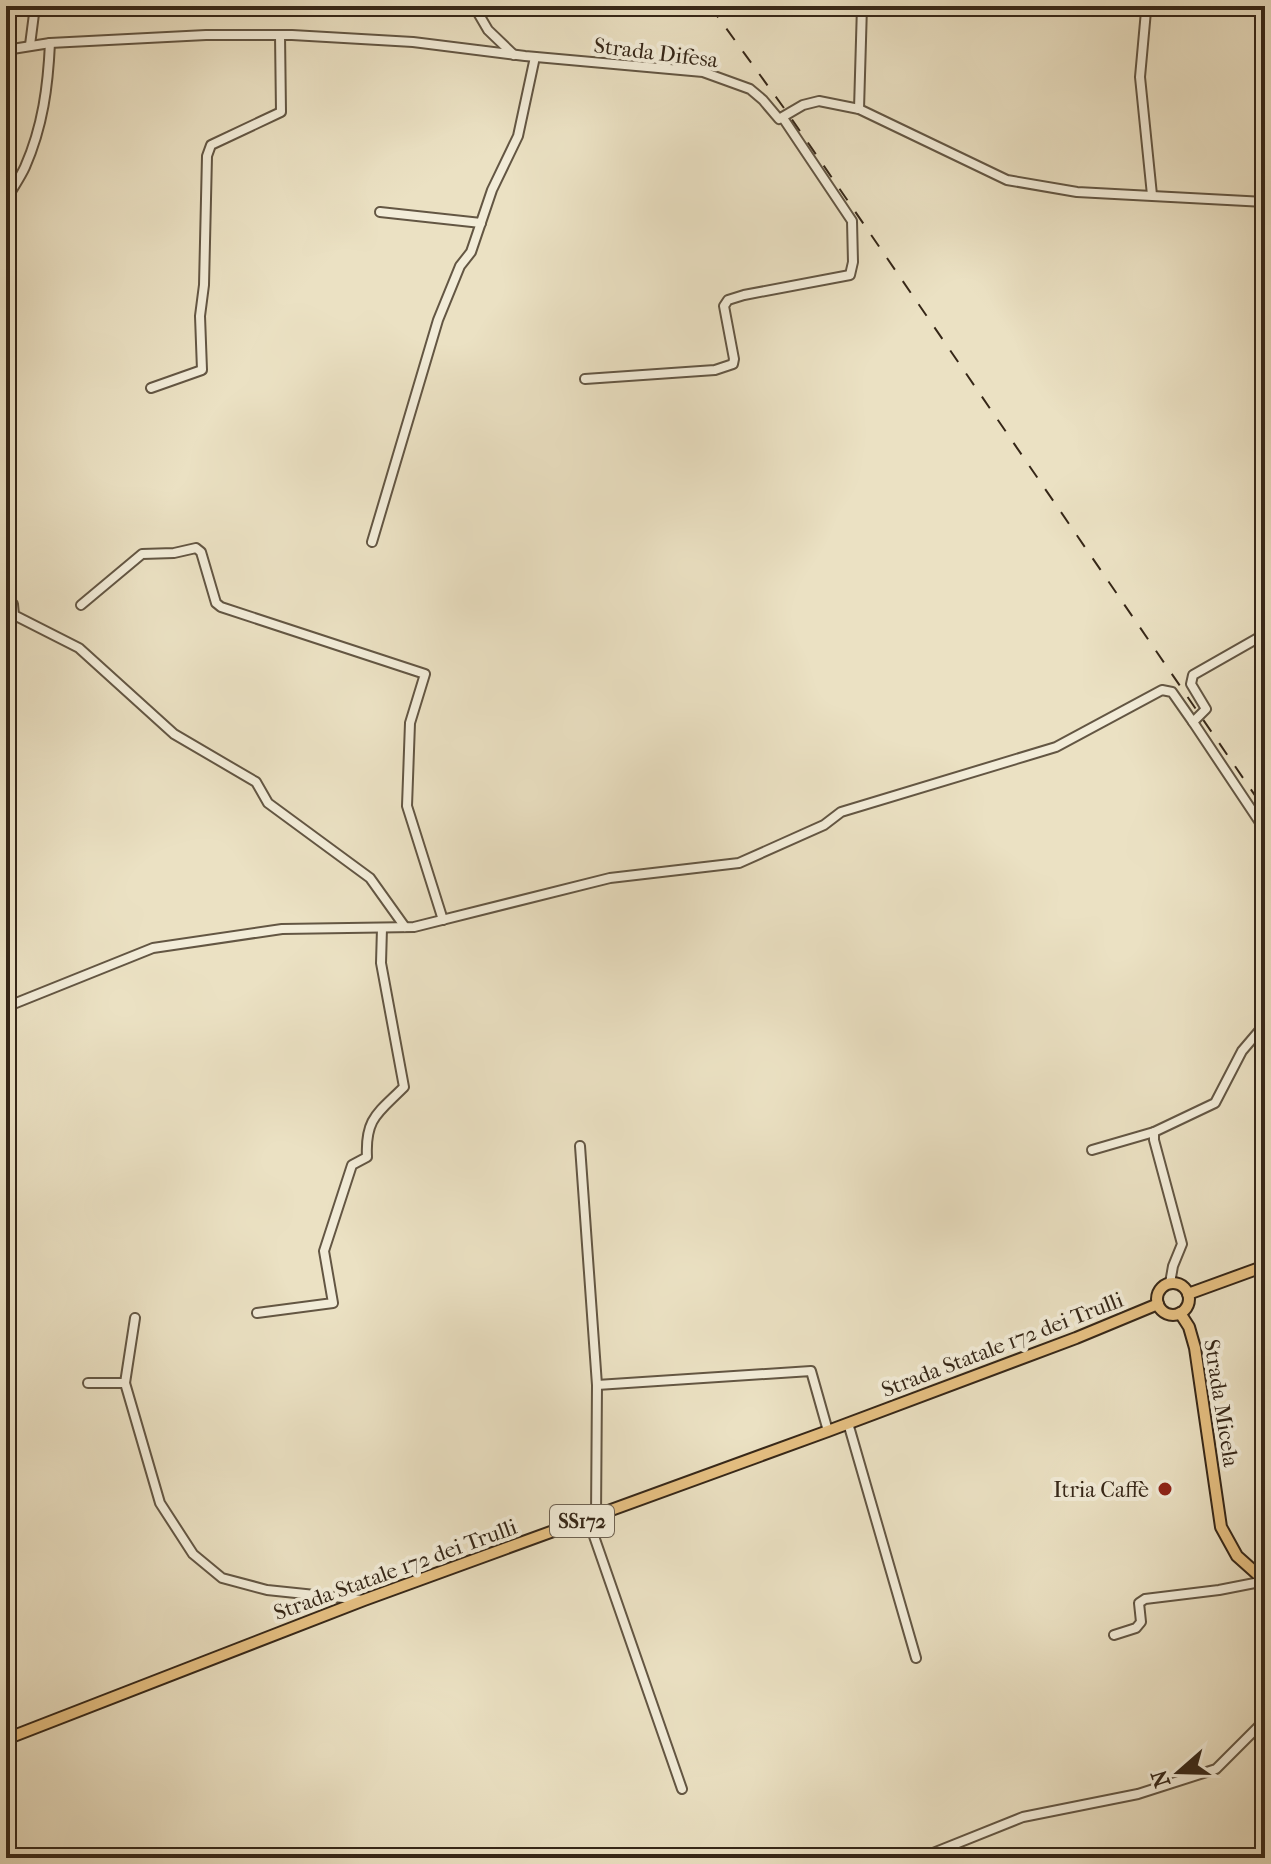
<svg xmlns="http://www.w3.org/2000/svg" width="1271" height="1864" font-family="'IM FELL French Canon',serif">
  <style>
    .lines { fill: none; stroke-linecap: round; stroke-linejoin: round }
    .minor-casing { stroke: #635643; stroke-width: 12 }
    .major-casing { stroke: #362718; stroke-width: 14 }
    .minor { stroke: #f2ecd8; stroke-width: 8 }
    .major { stroke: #e6c082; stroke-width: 10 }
    .rail { stroke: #362718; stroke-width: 2; stroke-dasharray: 14 14; stroke-linecap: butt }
    .poi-dot { fill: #8f2418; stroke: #f2ecd8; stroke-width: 3 }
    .labels { text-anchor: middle; stroke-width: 8; stroke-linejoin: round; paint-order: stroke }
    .shield { fill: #f2ecd8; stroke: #6e6252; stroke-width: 2 }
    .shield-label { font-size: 20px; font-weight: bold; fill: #362718 }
    .street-label { font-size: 22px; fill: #362718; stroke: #f2ecd8 }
    .poi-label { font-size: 22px; fill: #362718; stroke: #f2ecd8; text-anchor: end }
  </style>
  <rect width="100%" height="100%" fill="#ebe1c3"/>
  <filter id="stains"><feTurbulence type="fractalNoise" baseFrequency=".0025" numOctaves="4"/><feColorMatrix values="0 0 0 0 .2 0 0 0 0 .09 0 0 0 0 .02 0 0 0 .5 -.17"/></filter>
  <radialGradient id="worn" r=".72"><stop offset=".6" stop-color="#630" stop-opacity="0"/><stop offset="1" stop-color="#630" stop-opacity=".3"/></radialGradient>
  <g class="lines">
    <g class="minor-casing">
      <g id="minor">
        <path d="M 474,6 L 488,30 L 514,55"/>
        <path d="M 1144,6 L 1146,11 L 1140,77 L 1152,195"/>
        <path d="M 30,45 L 35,6"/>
        <path d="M 6,50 L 50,43 L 206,35 L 292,35 L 413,42 L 525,56 L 703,72 L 750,89 L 763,100 L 779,119 L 803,105 L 819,101 L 859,109 L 1007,180 L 1077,192 L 1265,202"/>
        <path d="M 859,109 L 862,6"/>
        <path d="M 6,200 C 12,189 20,178 25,167 C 43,126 48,86 50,43"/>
        <path d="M 380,212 L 481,223"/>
        <path d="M 585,379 L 715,370 L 733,364 L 734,359 L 724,306 L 728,300 L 744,295 L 850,275 L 853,262 L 852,221 L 783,118"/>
        <path d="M 151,388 L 202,370 L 200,316 L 204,285 L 207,156 L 211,145 L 281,112 L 280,35"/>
        <path d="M 372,542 L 438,320 L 460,266 L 471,252 L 492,190 L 518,136 L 535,57"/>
        <path d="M 6,600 L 13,604 L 14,615 L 79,648 L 174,734 L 256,782 L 268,803 L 370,878 L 405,927"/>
        <path d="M 81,605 L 142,554 L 174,553 L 196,548 L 201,552 L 216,603 L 221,607 L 425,674 L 410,723 L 407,806 L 443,920"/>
        <path d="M 1193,722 L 1265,830"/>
        <path d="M 6,1007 L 153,948 L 282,929 L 414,927 L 610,878 L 739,863 L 824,825 L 841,812 L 1056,747 L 1162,690 L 1172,692 L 1193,722 L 1206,709 L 1191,684 L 1193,675 L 1265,634"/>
        <path d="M 580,1146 L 597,1385 L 596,1516"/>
        <path d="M 1092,1150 L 1154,1132"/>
        <path d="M 1170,1283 L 1173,1266 L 1182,1244 L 1154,1140 L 1154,1132 L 1215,1103 L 1242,1051 L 1265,1024"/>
        <path d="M 257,1313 L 333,1303 L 324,1251 L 352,1165 L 367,1157 C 365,1118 378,1113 404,1087 L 381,963 L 382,928"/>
        <path d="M 88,1383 L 125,1383 L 160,1503 L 193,1554 L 222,1578 L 267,1590 L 363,1600"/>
        <path d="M 125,1383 L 135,1318"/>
        <path d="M 597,1385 L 811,1371 L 828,1431"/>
        <path d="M 848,1423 L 916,1658"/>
        <path d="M 588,1519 L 682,1789"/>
        <path d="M 1114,1635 L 1136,1628 L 1141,1622 L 1139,1603 L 1145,1599 L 1219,1590 L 1265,1581"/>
        <path d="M 913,1858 L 928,1855 L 1023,1817 L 1138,1794 L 1216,1769 L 1265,1720"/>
      </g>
    </g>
    <g class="major-casing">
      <g id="major">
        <circle cx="1173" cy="1299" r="16"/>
        <path d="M 1188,1294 L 1265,1266"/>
        <path d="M 1180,1313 L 1189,1327 L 1195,1348 L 1221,1527 L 1237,1556 L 1265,1581"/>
        <path d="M 6,1739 L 364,1600 L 828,1431 L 1076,1338 L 1158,1304"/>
      </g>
    </g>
    <use href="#minor" class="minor"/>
    <use href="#major" class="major"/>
    <path class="rail" d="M 710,6 L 789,115 L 1265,810"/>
  </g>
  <circle class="poi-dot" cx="1165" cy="1489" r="8"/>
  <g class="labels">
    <rect class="shield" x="550" y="1505" width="64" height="32" rx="6"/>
    <g class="shield-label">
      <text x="582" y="1528">SS172</text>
    </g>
    <g class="street-label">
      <text transform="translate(656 52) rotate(7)" y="8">Strada Difesa</text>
      <text transform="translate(1002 1344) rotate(-21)" y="8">Strada Statale 172 dei Trulli</text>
      <text transform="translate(1222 1403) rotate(81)" y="8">Strada Micela</text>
      <text transform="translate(395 1569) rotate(-20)" y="8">Strada Statale 172 dei Trulli</text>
    </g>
    <g class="poi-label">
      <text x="1149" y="1497">Itria Caffè</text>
    </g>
  </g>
  <rect width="1271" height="1864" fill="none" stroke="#ebe1c3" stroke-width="32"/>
  <rect x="8" y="8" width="1255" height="1848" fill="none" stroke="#362718" stroke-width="4"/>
  <rect x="16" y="16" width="1239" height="1832" fill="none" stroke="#362718" stroke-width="2"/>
  <g transform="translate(1179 1772) rotate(250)" stroke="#f2ecd8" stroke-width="6" paint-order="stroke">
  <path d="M0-6L14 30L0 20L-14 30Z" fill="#362718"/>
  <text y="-12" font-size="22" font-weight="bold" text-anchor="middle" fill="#362718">N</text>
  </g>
  <rect width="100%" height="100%" filter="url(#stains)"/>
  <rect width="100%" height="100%" fill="url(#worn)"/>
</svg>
